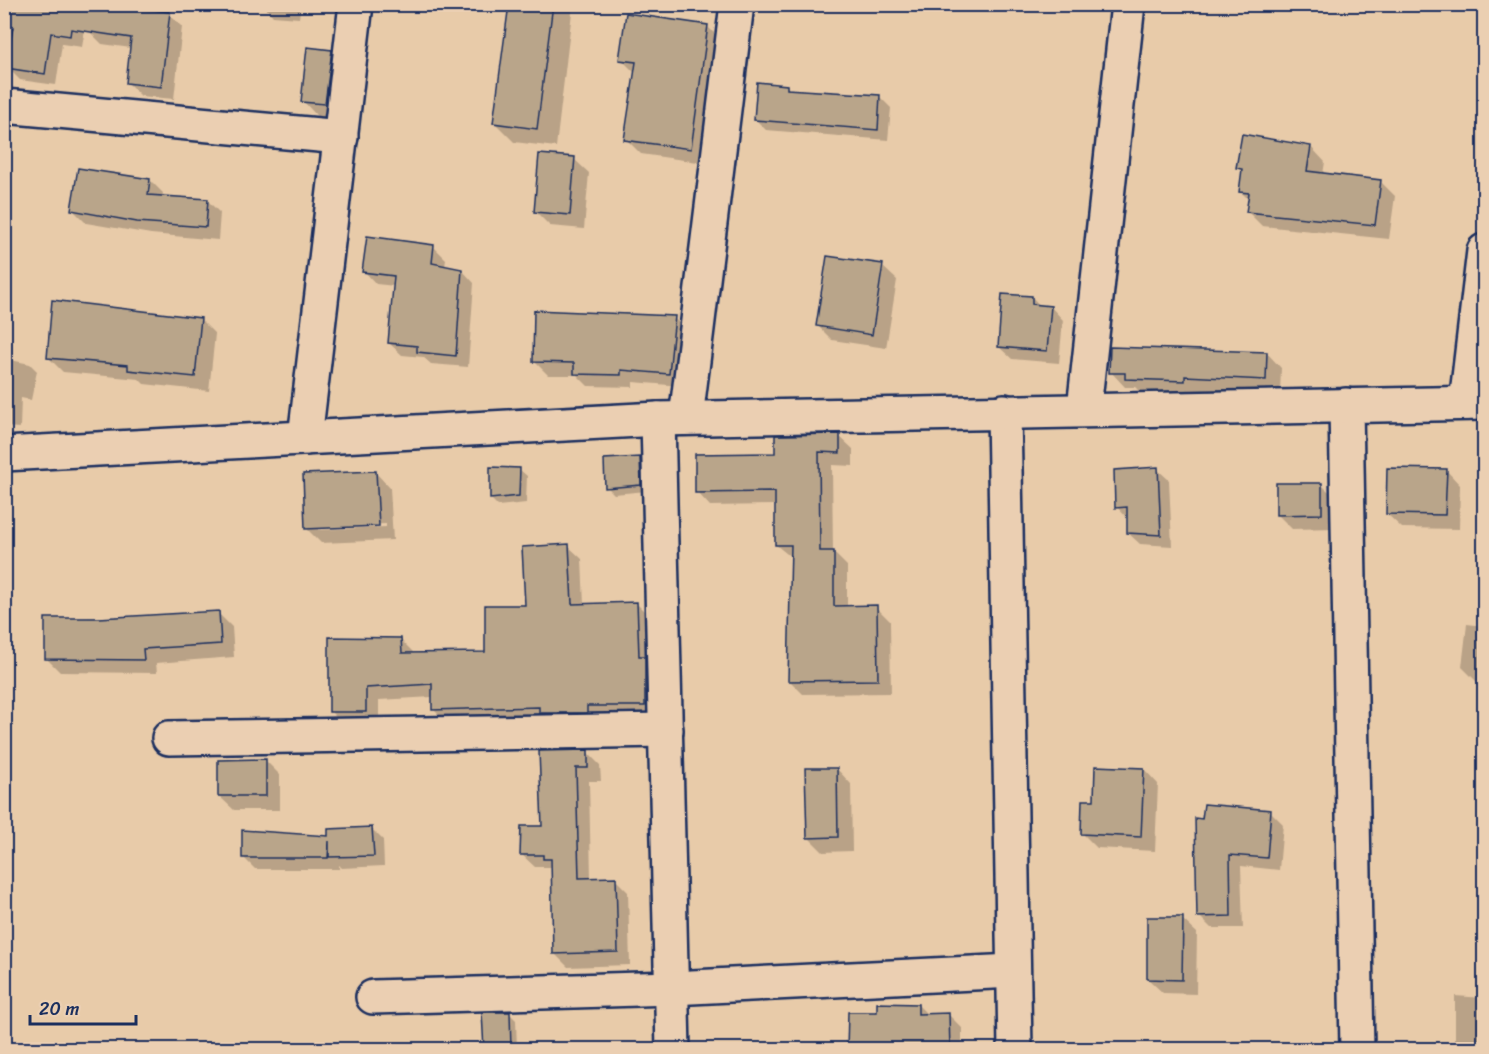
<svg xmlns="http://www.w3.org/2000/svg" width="1489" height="1054" font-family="Sriracha,sans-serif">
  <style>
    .shadow { fill: #0003; fill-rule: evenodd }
    .building { fill: #b9a58a; stroke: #1b2f5e; stroke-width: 1.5 }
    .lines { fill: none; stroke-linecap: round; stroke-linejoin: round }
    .minor-casing { stroke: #1b2f5e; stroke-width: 38 }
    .minor { stroke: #ebcfb2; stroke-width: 33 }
  </style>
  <rect width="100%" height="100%" fill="#e8cba9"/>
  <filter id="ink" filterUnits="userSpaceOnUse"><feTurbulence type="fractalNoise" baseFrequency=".0167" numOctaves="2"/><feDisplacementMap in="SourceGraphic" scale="12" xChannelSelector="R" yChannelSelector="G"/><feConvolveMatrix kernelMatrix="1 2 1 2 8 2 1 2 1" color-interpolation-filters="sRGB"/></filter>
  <g filter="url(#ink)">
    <g class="shadow">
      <path d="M 18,4 L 87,17 L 82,47 L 62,44 L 56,85 L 20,80 L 8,68 Z"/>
      <path d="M 262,4 L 301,4 L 299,18 L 273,16 Z"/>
      <path d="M 510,4 L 573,4 L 556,147 L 514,142 L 495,123 Z"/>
      <path d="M 169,14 L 182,27 L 174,99 L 141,96 L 128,83 L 131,48 L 102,44 L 89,31 Z"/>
      <path d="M 707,26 L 722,41 L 705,163 L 641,154 L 626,139 L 636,74 L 621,59 Z"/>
      <path d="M 331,51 L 346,66 L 340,118 L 317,116 L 303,101 Z"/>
      <path d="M 787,86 L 791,91 L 880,97 L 891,108 L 888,140 L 766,130 L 755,119 Z"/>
      <path d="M 1311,147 L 1325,162 L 1323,174 L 1380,181 L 1395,196 L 1389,239 L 1262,226 L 1247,211 L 1249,200 L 1241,192 L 1243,173 L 1238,168 Z"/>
      <path d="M 574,159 L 589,173 L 584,229 L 550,226 L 536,212 Z"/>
      <path d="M 150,180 L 163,193 L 162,197 L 207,200 L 220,213 L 218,240 L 151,234 L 86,223 L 73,210 Z"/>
      <path d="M 433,246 L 446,259 L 445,267 L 462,270 L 474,283 L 468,367 L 431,364 L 423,357 L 402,355 L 389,343 L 395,286 L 376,284 L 364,271 Z"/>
      <path d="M 882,266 L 897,280 L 886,348 L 832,340 L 817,325 Z"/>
      <path d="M 1032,297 L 1041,307 L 1051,307 L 1063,320 L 1059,363 L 1012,359 L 999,347 Z"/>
      <path d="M 674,318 L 687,331 L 681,386 L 633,382 L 633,387 L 588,386 L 577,375 L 548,375 L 535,362 Z"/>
      <path d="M 200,319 L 215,334 L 209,391 L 144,384 L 139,379 L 63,372 L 49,358 Z"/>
      <path d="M 1267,353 L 1281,368 L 1280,394 L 1199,390 L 1199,395 L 1141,393 L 1135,387 L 1125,387 L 1111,372 Z"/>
      <path d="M 6,359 L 30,364 L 37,371 L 31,400 L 21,398 L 20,428 L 4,427 Z"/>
      <path d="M 839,436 L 853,449 L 853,466 L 832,465 L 833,552 L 847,566 L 847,607 L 876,607 L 890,621 L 891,693 L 803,694 L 790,681 L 792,558 L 776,545 L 776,505 L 710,506 L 697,492 L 776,455 Z"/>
      <path d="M 640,458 L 647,465 L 647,491 L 614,494 L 607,487 Z"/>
      <path d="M 519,469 L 527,476 L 526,503 L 498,506 L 491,499 Z"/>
      <path d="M 1157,469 L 1169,480 L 1172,546 L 1140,544 L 1128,533 L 1128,519 L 1117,507 Z"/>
      <path d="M 1446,470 L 1460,485 L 1459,529 L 1402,528 L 1387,514 Z"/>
      <path d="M 376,473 L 390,488 L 393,540 L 321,543 L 306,528 ZM 386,524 L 386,527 L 318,530 L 318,527 Z"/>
      <path d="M 1321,484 L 1336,499 L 1336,528 L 1292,529 L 1277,514 Z"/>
      <path d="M 1484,518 L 1484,620 L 1479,615 L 1479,570 L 1482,570 L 1481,519 Z"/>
      <path d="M 568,546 L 582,559 L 584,605 L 637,604 L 650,617 L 658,719 L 447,723 L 433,709 L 433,697 L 379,700 L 379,724 L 343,724 L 330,711 L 401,640 L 414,653 L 486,654 L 527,607 Z"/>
      <path d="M 218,613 L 232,627 L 234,657 L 156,663 L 157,673 L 60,672 L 46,658 L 46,619 Z"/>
      <path d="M 1467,624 L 1484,626 L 1484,683 L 1477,682 L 1462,667 Z"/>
      <path d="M 540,752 L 587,752 L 600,765 L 601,781 L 589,781 L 591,879 L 615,879 L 628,892 L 630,965 L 568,967 L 554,953 L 552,867 L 535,867 L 521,854 L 544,828 Z"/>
      <path d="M 265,760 L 280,775 L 280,810 L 234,810 L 219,796 Z"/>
      <path d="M 837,769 L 851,784 L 852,851 L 823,852 L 808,837 Z"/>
      <path d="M 1144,769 L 1158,784 L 1155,851 L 1097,848 L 1082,833 L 1095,802 Z"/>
      <path d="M 1271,812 L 1283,824 L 1279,870 L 1241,866 L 1243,928 L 1211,928 L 1199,916 L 1196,820 Z"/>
      <path d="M 372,829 L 383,840 L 384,866 L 342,868 L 339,865 L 339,869 L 255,869 L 243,857 Z"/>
      <path d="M 1482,839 L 1484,839 L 1484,899 L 1482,896 Z"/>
      <path d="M 1182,919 L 1197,933 L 1196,994 L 1163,993 L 1148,979 Z"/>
      <path d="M 1455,996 L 1484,998 L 1484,1050 L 1455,1050 Z"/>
      <path d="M 918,1005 L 928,1015 L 949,1015 L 962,1028 L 962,1050 L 849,1050 L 879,1014 Z"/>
      <path d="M 509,1013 L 516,1020 L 517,1050 L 485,1050 Z"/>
    </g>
    <g class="building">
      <path d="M 4,4 L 100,4 L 170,12 L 161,87 L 126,83 L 131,38 L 71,29 L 70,36 L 51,33 L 45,74 L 6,68 L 13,27 L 4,26 Z"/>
      <path d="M 509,4 L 553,4 L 537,129 L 493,123 Z"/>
      <path d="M 626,13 L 708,25 L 691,149 L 624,140 L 636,62 L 619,60 Z"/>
      <path d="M 307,47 L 332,50 L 325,104 L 301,102 Z"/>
      <path d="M 757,82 L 787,85 L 787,89 L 880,95 L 878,130 L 754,120 Z"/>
      <path d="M 1242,134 L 1311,146 L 1307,171 L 1381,180 L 1375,225 L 1246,212 L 1249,193 L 1239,192 L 1242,169 L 1236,168 Z"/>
      <path d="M 539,154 L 575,157 L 570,215 L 534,212 Z"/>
      <path d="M 78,168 L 150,179 L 148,195 L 208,199 L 206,227 L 137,222 L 71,210 Z"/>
      <path d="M 367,236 L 434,245 L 432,263 L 462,269 L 456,356 L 417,352 L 417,346 L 388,343 L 394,276 L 362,272 Z"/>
      <path d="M 827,256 L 883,264 L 872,335 L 816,326 Z"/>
      <path d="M 1002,294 L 1032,296 L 1032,304 L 1051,306 L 1047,351 L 998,347 Z"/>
      <path d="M 52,300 L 201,318 L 195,377 L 128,370 L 128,365 L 47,358 Z"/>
      <path d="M 534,310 L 675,316 L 669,374 L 621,370 L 621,375 L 574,374 L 574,363 L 533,362 Z"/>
      <path d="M 1110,347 L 1267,352 L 1266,380 L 1185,376 L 1185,381 L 1125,379 L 1125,373 L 1109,373 Z"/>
      <path d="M 840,434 L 840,453 L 819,452 L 820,551 L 834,551 L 834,606 L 877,605 L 878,680 L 788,681 L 791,545 L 775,545 L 775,492 L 695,493 L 695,454 L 775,453 L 775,435 Z"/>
      <path d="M 640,457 L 641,485 L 605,488 L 604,459 Z"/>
      <path d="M 490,467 L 520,468 L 519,496 L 490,499 Z"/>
      <path d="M 1158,467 L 1161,535 L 1127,533 L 1127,507 L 1115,508 L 1114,470 Z"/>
      <path d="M 1387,468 L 1447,469 L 1445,515 L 1386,514 Z"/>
      <path d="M 376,471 L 379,526 L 305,529 L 303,474 Z"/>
      <path d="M 1276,483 L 1322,483 L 1322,514 L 1276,515 Z"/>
      <path d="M 569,544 L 572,604 L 637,602 L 639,656 L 645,656 L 645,706 L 587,706 L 587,713 L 539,713 L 539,707 L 432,710 L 432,684 L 366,688 L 366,712 L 329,712 L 329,637 L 401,638 L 402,653 L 485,652 L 485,605 L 525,605 L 522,547 Z"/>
      <path d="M 219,611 L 221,644 L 143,649 L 144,660 L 45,659 L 45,618 L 99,618 Z"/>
      <path d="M 588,750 L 588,768 L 576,768 L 579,878 L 616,877 L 618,952 L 553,954 L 551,859 L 543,859 L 543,855 L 520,855 L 521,826 L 542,826 L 539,751 Z"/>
      <path d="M 266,759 L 266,796 L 218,796 L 218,760 Z"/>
      <path d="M 1095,766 L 1144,768 L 1141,837 L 1081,834 L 1082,800 L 1094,800 Z"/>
      <path d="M 805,768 L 837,768 L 838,837 L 807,838 Z"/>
      <path d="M 1204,804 L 1271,810 L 1267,858 L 1230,855 L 1231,916 L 1197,917 L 1195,818 L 1202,819 Z"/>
      <path d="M 372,827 L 374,856 L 329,857 L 329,841 L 328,858 L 242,858 L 242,830 L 328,836 L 328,829 Z"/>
      <path d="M 1147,917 L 1183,917 L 1182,980 L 1147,979 Z"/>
      <path d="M 877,1003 L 918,1004 L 918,1014 L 949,1013 L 950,1050 L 847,1050 L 848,1012 L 877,1012 Z"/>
      <path d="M 482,1012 L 510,1012 L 511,1050 L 484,1050 Z"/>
    </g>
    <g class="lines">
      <g class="minor-casing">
        <g id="minor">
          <path d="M 4,106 L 341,137"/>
          <path d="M 1466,403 L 1484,251"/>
          <path d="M 1346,405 L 1357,1050"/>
          <path d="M 1084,409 L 1128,4"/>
          <path d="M 1004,411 L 1015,1050"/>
          <path d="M 686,418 L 737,4"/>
          <path d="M 658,419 L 673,1050"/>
          <path d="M 305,438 L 356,4"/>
          <path d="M 4,454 L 658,419 L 1484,403"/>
          <path d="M 169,738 L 666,730"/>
          <path d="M 373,997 L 672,988 L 1013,971"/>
        </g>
      </g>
      <use href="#minor" class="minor"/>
    </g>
  </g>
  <rect width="1489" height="1054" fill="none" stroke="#ebcfb2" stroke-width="24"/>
  <rect x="12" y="12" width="1465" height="1030" fill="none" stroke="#1b2f5e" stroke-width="2" filter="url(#ink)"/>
  <path d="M30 1015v9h106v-9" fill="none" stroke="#1b2f5e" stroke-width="3"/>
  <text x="39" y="1015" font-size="18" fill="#1b2f5e" stroke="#ebcfb2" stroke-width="4.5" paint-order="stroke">20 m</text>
</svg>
